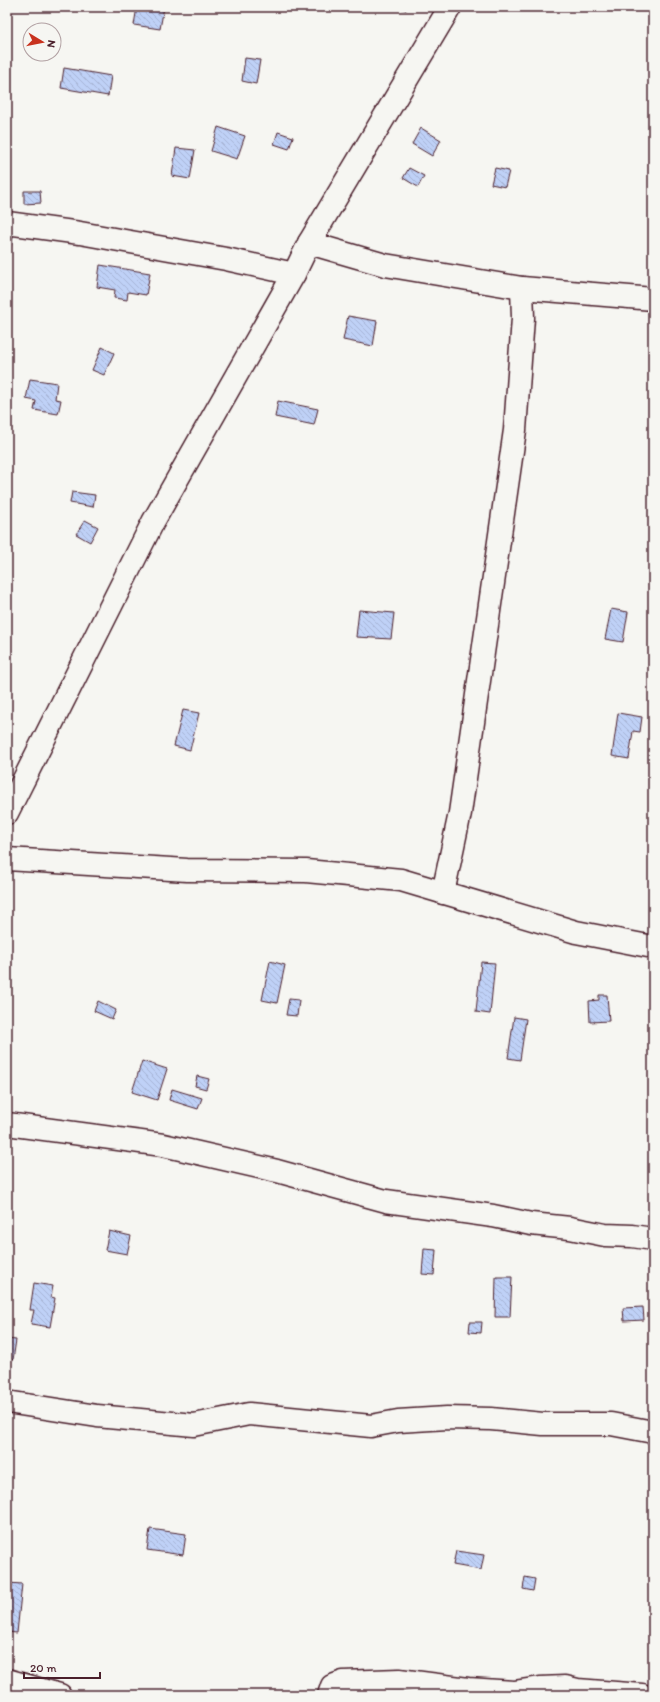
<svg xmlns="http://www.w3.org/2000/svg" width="660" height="1702" font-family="Itim,sans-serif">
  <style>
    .building { fill: url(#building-back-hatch); stroke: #4a1f2b }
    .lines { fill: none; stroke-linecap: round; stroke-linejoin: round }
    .minor-casing { stroke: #4a1f2b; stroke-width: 25 }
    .minor { stroke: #f6f6f2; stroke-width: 22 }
  </style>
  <defs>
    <pattern id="building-back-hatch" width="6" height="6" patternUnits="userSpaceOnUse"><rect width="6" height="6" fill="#bfd1f7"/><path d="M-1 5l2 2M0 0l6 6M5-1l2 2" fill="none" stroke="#a6b3d4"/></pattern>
  </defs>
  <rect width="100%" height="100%" fill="#f6f6f2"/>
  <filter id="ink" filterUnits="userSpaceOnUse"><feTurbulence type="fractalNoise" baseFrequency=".025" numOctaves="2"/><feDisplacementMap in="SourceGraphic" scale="8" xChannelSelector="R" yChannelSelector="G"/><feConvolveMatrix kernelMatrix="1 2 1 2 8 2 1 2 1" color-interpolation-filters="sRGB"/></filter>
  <g filter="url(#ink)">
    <g class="building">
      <path d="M 137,7 L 164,7 L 160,29 L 134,25 Z"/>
      <path d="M 397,7 L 407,7 L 406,10 Z"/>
      <path d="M 245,58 L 260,60 L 256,84 L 242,81 Z"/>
      <path d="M 64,68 L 111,76 L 108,96 L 61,88 Z"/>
      <path d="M 218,127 L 245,136 L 237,159 L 211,151 Z"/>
      <path d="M 421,128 L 441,140 L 432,156 L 412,144 Z"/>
      <path d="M 278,132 L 293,137 L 289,149 L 274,144 Z"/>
      <path d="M 176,148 L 195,150 L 190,179 L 172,176 Z"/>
      <path d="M 409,168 L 424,176 L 418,187 L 403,178 Z"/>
      <path d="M 495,168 L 509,171 L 505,187 L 491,184 Z"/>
      <path d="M 24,191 L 40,191 L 41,203 L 24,204 Z"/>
      <path d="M 7,232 L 14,234 L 7,260 Z"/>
      <path d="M 100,265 L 150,273 L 146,295 L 128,292 L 127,300 L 114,298 L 115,290 L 97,287 Z"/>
      <path d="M 348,316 L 377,321 L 373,346 L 343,340 Z"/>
      <path d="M 102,347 L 114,353 L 104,375 L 92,370 Z"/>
      <path d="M 30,379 L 57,383 L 55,399 L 61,400 L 58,414 L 34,410 L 36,401 L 26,399 Z"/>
      <path d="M 278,401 L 318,409 L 314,425 L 275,417 Z"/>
      <path d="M 72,492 L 95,495 L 93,507 L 70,503 Z"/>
      <path d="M 85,520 L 98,527 L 90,542 L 76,534 Z"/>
      <path d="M 611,609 L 628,612 L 623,642 L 605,639 Z"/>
      <path d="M 359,610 L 394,613 L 391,639 L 356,637 Z"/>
      <path d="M 183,710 L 199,713 L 190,750 L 174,746 Z"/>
      <path d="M 618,713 L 642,717 L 640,732 L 633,731 L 629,759 L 612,756 Z"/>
      <path d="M 270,961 L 285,965 L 277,1003 L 262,1000 Z"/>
      <path d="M 481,962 L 495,963 L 490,1014 L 476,1012 Z"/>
      <path d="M 599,995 L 607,995 L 609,1021 L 590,1022 L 589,1001 L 599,1000 Z"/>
      <path d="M 289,999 L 299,1000 L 297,1016 L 286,1015 Z"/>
      <path d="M 98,1001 L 116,1010 L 112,1019 L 94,1011 Z"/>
      <path d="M 514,1017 L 526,1019 L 520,1060 L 508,1058 Z"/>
      <path d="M 142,1061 L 167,1069 L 157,1100 L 132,1092 Z"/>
      <path d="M 197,1076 L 209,1079 L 206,1089 L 195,1086 Z"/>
      <path d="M 172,1089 L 202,1098 L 198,1109 L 169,1100 Z"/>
      <path d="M 109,1231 L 131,1236 L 127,1254 L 105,1250 Z"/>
      <path d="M 424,1249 L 436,1250 L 434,1275 L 422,1274 Z"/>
      <path d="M 496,1277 L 512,1277 L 510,1317 L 495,1317 Z"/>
      <path d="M 34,1283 L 53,1286 L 51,1297 L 55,1298 L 50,1327 L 31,1324 L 34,1310 L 30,1310 Z"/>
      <path d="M 643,1307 L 644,1320 L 624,1321 L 623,1308 Z"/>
      <path d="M 470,1322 L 482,1322 L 481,1333 L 469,1332 Z"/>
      <path d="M 7,1339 L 16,1340 L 13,1360 L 7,1358 Z"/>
      <path d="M 150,1529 L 186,1534 L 183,1555 L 147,1550 Z"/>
      <path d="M 456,1551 L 484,1555 L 481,1570 L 453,1565 Z"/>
      <path d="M 525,1577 L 535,1579 L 533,1591 L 523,1589 Z"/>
      <path d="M 8,1583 L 22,1584 L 17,1633 L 7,1632 Z"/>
      <path d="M 653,1612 L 653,1626 L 650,1627 L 649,1613 Z"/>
      <path d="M 650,1658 L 653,1658 L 653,1671 L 649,1671 Z"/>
    </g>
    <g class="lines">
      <g class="minor-casing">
        <g id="minor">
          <path d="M 7,223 L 80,233 L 226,259 L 294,274"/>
          <path d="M 309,243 L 385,265 L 522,288 L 653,299"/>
          <path d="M 7,813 L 153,522 L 294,274 L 309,243 L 450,7"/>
          <path d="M 7,859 L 187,870 L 306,871 L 401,880 L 576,932 L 653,947"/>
          <path d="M 443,893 L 460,813 L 515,430 L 523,318 L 522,288"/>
          <path d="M 7,1124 L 163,1145 L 277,1171 L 386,1201 L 493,1216 L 531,1224 L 570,1228 L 605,1235 L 632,1236 L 653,1239"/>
          <path d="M 7,1402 L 97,1416 L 194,1425 L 249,1414 L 371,1426 L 398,1421 L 447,1418 L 491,1419 L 543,1424 L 611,1424 L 653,1432"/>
          <path d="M 7,1680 L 60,1695"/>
          <path d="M 329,1695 L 332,1686 L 343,1682 L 399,1680 L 468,1689 L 514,1692 L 540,1688 L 565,1687 L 577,1690 L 642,1695"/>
        </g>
      </g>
      <use href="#minor" class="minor"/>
    </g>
  </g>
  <rect width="660" height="1702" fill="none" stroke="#f6f6f2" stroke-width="24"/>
  <rect x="12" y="12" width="636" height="1678" fill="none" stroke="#4a1f2b" stroke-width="1.5" filter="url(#ink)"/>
  <g transform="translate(42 42) rotate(100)"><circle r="19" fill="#f6f6f2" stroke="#b1a0a2"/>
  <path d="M0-3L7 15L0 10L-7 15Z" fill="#c8321e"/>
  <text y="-6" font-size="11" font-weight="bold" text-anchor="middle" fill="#4a1f2b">N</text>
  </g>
  <path d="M24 1672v6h76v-6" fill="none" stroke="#4a1f2b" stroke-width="2"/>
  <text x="30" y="1672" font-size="12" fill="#4a1f2b" stroke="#f6f6f2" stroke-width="3" paint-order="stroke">20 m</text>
</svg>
